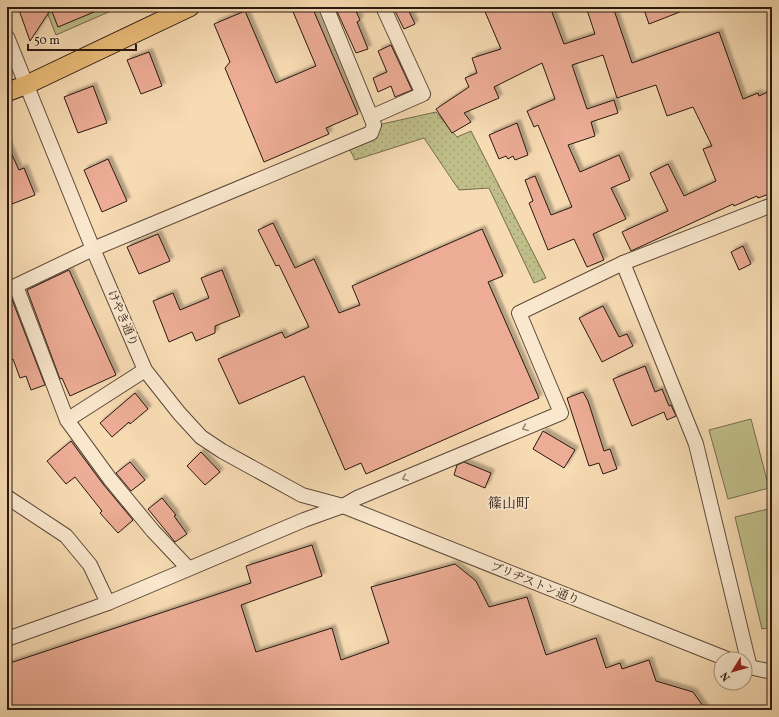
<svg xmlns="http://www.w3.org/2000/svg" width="779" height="717" font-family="Vollkorn,'Noto Serif JP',serif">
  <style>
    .grass { fill: url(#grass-dots); stroke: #746c4e }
    .garden { fill: #c0bf8a; stroke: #746c4e }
    .building { fill: #ecac95; stroke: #291811; filter: url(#shadow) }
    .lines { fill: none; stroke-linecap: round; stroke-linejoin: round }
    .minor-casing { stroke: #5c493a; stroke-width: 16 }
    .major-casing { stroke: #291811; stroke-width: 20 }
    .minor { stroke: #fae8ce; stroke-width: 14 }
    .major { stroke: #ecbe7a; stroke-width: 18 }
    .oneway { stroke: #9c8a79 }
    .labels { text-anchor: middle; stroke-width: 3.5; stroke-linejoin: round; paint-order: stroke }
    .street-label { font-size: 12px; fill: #291811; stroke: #fae8ce }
    .quarter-label { font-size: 14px; fill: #291811; stroke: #fae8ce }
  </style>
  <defs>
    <pattern id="grass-dots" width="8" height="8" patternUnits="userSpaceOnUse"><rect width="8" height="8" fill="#c0bf8a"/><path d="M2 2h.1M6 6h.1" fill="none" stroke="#a5a376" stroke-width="1.8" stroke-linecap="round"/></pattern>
    <filter id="shadow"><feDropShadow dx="3.5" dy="-3.5" stdDeviation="1" flood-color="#0004"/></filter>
  </defs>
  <rect width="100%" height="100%" fill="#f7dbb3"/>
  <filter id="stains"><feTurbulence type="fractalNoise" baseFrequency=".005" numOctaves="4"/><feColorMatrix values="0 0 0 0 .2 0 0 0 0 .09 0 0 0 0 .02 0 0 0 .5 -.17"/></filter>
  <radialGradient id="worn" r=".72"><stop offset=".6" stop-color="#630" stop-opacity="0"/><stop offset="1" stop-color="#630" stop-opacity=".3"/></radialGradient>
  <path class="grass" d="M 436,112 L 457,137 L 471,131 L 546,278 L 534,283 L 489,188 L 459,190 L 424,138 L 355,160 L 350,150 L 374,138 L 382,124 Z"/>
  <g class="garden">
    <path d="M 45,7 L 120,7 L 56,35 Z"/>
    <path d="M 751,419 L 769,488 L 728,499 L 709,430 Z"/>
    <path d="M 772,508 L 772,627 L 762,629 L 735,517 Z"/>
  </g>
  <g class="building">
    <path d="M 18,7 L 106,7 L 58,27 L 51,9 L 30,41 Z"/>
    <path d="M 291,7 L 312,7 L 358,114 L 326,128 L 329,134 L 264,162 L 225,68 L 230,62 L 214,24 L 245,11 L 276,83 L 316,66 Z"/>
    <path d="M 335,7 L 354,7 L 360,20 L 357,22 L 368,49 L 356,53 Z"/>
    <path d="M 393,7 L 407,7 L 415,24 L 404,29 Z"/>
    <path d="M 483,7 L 550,7 L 564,44 L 595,34 L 586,7 L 613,7 L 632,63 L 719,32 L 743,99 L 758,93 L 759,96 L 772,90 L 772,193 L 758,198 L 757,196 L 734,206 L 733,204 L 631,251 L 622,232 L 668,211 L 650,173 L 668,164 L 684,196 L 716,181 L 703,149 L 712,146 L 693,107 L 667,116 L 656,85 L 617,98 L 603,55 L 572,65 L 587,109 L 614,100 L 618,113 L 591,122 L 595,136 L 568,145 L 580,172 L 619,155 L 630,180 L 611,188 L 626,219 L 593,234 L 604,260 L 587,267 L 574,239 L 548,250 L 529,203 L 533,201 L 525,180 L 535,176 L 551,215 L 572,207 L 538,125 L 534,127 L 527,111 L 555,99 L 542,63 L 494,87 L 499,98 L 464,113 L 471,122 L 452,133 L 436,109 L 469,87 L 465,78 L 477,73 L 472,58 L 501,49 Z"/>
    <path d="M 643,7 L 690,7 L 690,8 L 649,24 Z"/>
    <path d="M 391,45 L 412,90 L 395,97 L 391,86 L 378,92 L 373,78 L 387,72 L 378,51 Z"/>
    <path d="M 149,52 L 162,86 L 141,94 L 127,60 Z"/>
    <path d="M 93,86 L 107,123 L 78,133 L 64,97 Z"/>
    <path d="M 517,123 L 528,155 L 515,160 L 513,156 L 508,159 L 506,156 L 499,159 L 489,135 Z"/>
    <path d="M 7,144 L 19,170 L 24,168 L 35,195 L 12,204 L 7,191 Z"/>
    <path d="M 108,159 L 127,201 L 102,212 L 84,170 Z"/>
    <path d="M 273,223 L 295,268 L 314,259 L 339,313 L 360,305 L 352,286 L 482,229 L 503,276 L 488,282 L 539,398 L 366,474 L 361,463 L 345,470 L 304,376 L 239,404 L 218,359 L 282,332 L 285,338 L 309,327 L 279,265 L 276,266 L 258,230 Z"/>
    <path d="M 158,234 L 170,261 L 139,274 L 127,247 Z"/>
    <path d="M 743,246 L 751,264 L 739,270 L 731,252 Z"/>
    <path d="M 69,270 L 116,375 L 70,396 L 62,378 L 60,379 L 27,290 Z"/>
    <path d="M 222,270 L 240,316 L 215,326 L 215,333 L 196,341 L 192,332 L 169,342 L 153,301 L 173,293 L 180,310 L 209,298 L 201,278 Z"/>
    <path d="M 11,297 L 45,385 L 31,390 L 26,376 L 20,378 L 13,359 L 11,360 L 7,350 L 7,299 Z"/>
    <path d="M 603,306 L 619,337 L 627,334 L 633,346 L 602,362 L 579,318 Z"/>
    <path d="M 645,366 L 655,392 L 662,389 L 669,406 L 671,405 L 676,416 L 667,420 L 664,412 L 632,426 L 613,379 Z"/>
    <path d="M 583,392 L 588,401 L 604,451 L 610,449 L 617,469 L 603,474 L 599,463 L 589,466 L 567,398 Z"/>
    <path d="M 135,393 L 148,409 L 130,424 L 129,422 L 112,437 L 100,423 Z"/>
    <path d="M 543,431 L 575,450 L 564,468 L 533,449 Z"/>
    <path d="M 71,441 L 103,484 L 133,520 L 118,533 L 100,513 L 102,511 L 75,477 L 66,484 L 47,461 Z"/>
    <path d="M 201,452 L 220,472 L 205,485 L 187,466 Z"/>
    <path d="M 130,462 L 145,480 L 131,491 L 116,473 Z"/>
    <path d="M 464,462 L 491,473 L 485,488 L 454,475 L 457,465 Z"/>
    <path d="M 162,498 L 176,515 L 174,516 L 187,534 L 175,542 L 148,509 Z"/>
    <path d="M 312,545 L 322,576 L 241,605 L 256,652 L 332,628 L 341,660 L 389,643 L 371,587 L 455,564 L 476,581 L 489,607 L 527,597 L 546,655 L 596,638 L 606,668 L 620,663 L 622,669 L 649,660 L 656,681 L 693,692 L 706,710 L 7,710 L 7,664 L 251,583 L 246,566 Z"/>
  </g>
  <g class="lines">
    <g class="minor-casing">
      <g id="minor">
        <path d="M 7,37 L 93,249 L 145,370 L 179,413 L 201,437 L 222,451 L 302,495 L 343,506 L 727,659"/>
        <path d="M 371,117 L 423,94 L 383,7"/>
        <path d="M 623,263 L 696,444 L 750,668"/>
        <path d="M 16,286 L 67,420 L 110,479 L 153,531 L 188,568"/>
        <path d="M 7,290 L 93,249 L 371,133 L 374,125 L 371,117 L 326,7"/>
        <path d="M 67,420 L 145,370"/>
        <path d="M 7,497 L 66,536 L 90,565 L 108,603"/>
        <path d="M 7,639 L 108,603 L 304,520 L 343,506 L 357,498 L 561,413 L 519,313 L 623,263 L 772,205"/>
        <path d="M 745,666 L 772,672"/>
      </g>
    </g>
    <g class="major-casing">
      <path id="major" d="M 7,92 L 26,85 L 190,7"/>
    </g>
    <use href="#minor" class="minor"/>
    <use href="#major" class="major"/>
  </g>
  <defs><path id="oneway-chevron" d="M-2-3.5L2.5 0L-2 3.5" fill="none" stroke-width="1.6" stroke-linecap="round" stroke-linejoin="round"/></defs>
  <g class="oneway">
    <use href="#oneway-chevron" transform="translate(525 428) rotate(157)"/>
    <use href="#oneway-chevron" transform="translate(405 478) rotate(157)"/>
  </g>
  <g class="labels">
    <g class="street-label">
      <text transform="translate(123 318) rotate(67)" y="4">けやき通り</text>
      <text transform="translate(535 583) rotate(22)" y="4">ブリヂストン通り</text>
    </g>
    <g class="quarter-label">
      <text x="509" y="508">篠山町</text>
    </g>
  </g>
  <rect width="779" height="717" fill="none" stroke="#f7dbb3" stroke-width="24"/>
  <rect x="8" y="8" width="763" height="701" fill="none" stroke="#291811" stroke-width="2"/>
  <rect x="12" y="12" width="755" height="693" fill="none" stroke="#291811"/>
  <g transform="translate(733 671) rotate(233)"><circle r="19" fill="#fae8ce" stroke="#a69582"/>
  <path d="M0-3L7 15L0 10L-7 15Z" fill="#8f2418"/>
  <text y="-6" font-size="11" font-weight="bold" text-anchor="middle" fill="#291811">N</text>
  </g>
  <path d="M28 44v6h108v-6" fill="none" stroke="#291811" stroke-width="2"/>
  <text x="34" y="44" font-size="12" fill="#291811" stroke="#fae8ce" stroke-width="3" paint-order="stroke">50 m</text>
  <rect width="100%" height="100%" filter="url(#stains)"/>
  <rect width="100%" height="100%" fill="url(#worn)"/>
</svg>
